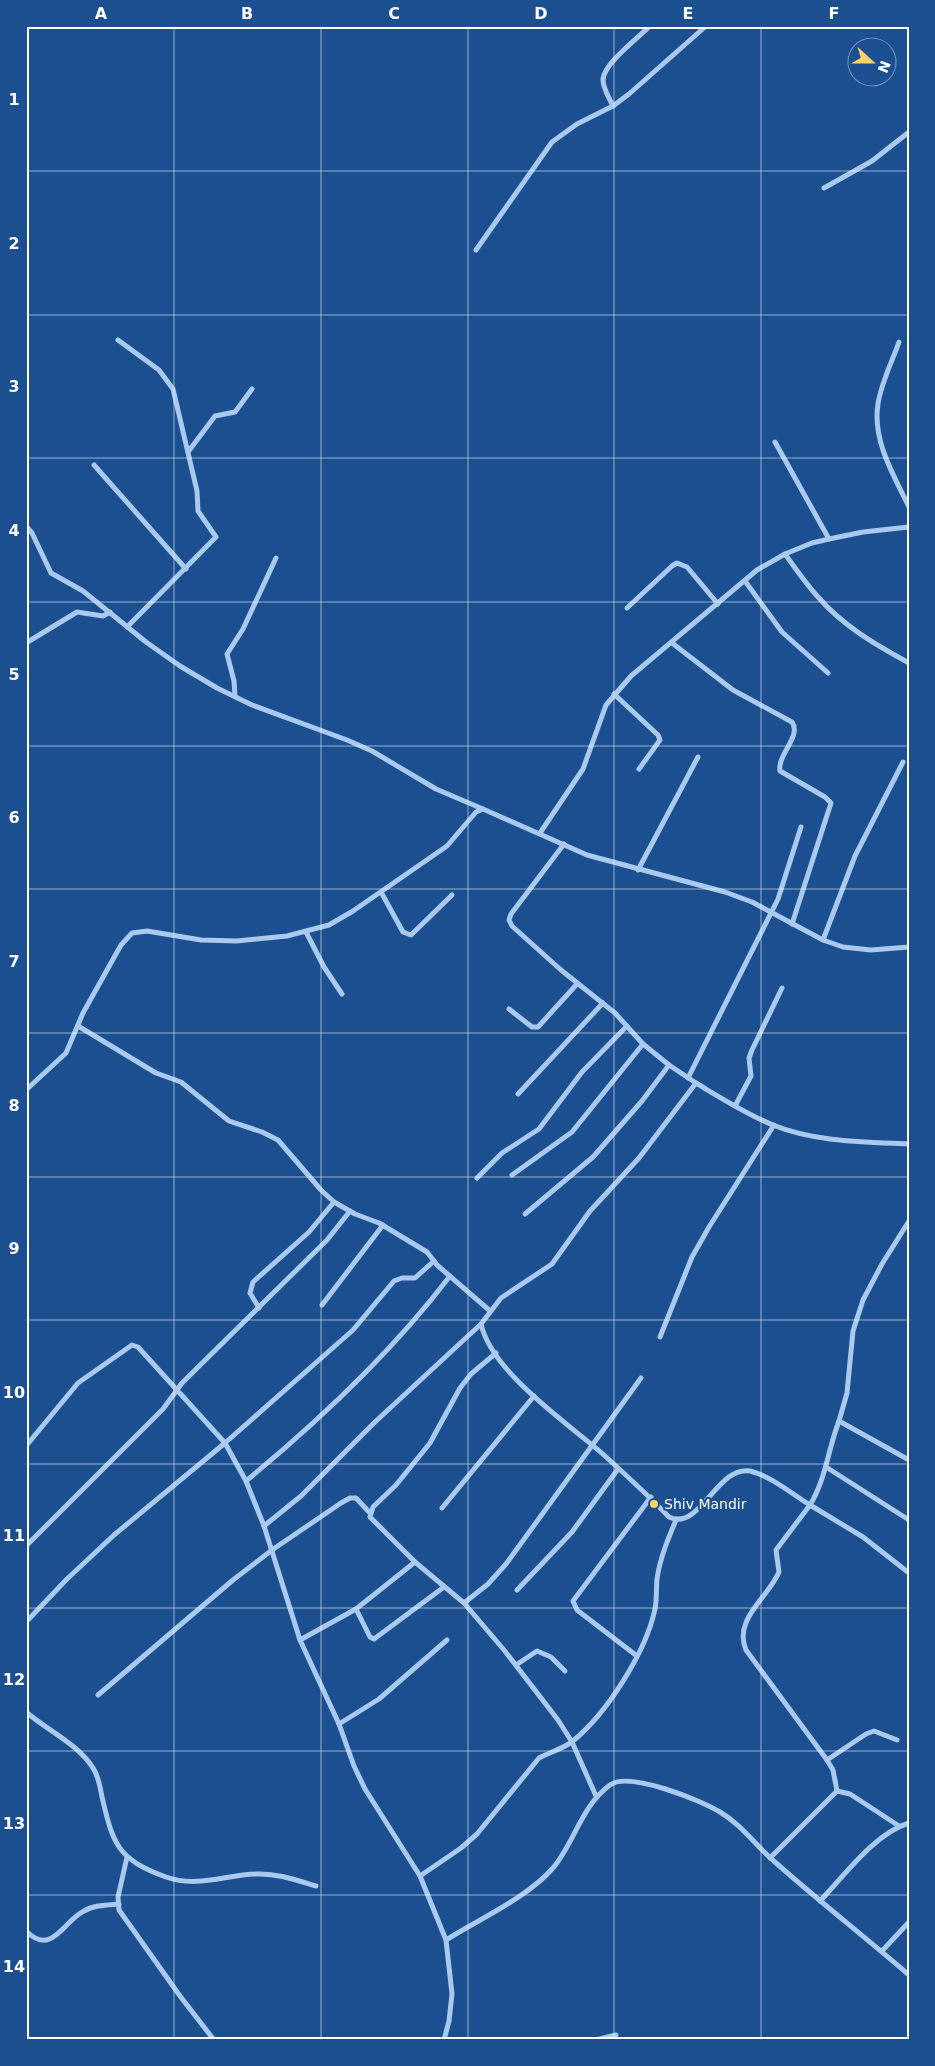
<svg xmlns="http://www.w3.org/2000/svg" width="935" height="2066" font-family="'DejaVu Sans',sans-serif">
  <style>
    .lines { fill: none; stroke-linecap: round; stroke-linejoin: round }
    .street { stroke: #a9c9ee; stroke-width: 5 }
    .grid { fill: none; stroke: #fff; stroke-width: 1; stroke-opacity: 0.55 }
    .poi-dot { fill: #ffd166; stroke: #1b4f8f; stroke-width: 2 }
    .labels { text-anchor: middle; stroke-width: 4; stroke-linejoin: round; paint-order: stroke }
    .poi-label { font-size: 14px; fill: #fff; stroke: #1b4f8f; text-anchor: start }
    .neatline { fill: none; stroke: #fff; stroke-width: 2 }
    .grid-label { font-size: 16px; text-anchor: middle; font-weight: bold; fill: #fff }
  </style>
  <rect width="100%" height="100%" fill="#1b4f8f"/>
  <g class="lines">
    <g class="street">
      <path d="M 613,106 L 629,94 L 706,26"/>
      <path d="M 824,188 L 872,161 L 909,132"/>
      <path d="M 476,250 L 552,142 L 577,124 L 613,106 C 609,98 603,88 603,80 C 603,64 639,37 650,26"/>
      <path d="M 118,340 L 159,370 L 173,389 L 197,491 L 198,511 L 216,537 L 127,627"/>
      <path d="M 899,342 C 892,362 881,383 878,404 C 872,440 894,476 909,507"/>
      <path d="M 775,442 L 829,539"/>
      <path d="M 188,452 L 215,416 L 235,412 L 252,389"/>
      <path d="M 94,465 L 186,569"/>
      <path d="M 26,526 L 32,533 L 51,573 L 83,591 L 146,642 L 180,666 L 217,688 L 252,705 L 347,740 L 372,751 L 436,789 L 483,809"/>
      <path d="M 785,554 C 795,568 806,584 818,597 C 843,626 876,645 909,663"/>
      <path d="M 745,581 L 782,632 L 828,673"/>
      <path d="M 627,608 L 672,566 L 677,563 L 687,567 L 718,604"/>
      <path d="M 26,643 L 77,612 L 103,616 L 110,612"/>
      <path d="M 672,643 L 733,690 L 792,722 C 802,736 777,755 780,771 L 825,797 L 831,803 L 792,924"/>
      <path d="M 614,694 L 658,735 L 660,740 L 639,769"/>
      <path d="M 235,696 L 234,681 L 227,654 L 243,629 L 276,558"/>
      <path d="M 540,833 L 583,769 L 606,705 L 631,676 L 757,570 L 785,554 L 812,543 L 829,539 L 863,532 L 909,527"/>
      <path d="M 564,844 L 511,914 L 509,920 L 512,926 L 561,970 L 615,1013 L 643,1044 L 669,1065 L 696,1083"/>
      <path d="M 638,870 L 698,757"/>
      <path d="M 381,892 L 403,932 L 411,935 L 452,895"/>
      <path d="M 306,932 L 324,967 L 342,994"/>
      <path d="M 823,940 L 855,856 L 903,762"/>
      <path d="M 509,1009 L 532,1027 L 538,1027 L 577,984"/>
      <path d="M 78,1026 L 156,1073 L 181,1082 L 229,1121 L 262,1132 L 278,1140 L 321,1190 L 334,1202 L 355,1214 L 379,1223 L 427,1252 L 437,1265 L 489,1310"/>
      <path d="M 688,1078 L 778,899 L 801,827"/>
      <path d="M 26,1090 L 66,1053 L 83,1013 L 121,945 L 132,933 L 147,931 L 201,940 L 237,941 L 287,936 L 329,925 L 353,911 L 447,846 L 476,812 L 483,809 L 587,855 L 725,892 L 752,902 L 823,940 L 843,947 L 871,950 L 909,947"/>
      <path d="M 518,1094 L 603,1003"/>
      <path d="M 735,1106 L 751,1076 L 749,1058 L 752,1050 L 782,988"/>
      <path d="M 512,1175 L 572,1132 L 643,1044"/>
      <path d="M 477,1178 L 502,1153 L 539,1129 L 582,1072 L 627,1026"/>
      <path d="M 525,1214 L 593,1157 L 642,1101 L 669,1065"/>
      <path d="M 909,1221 L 882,1264 L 863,1300 L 853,1331 L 847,1393 L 839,1421 L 909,1460"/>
      <path d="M 322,1305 L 383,1225"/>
      <path d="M 259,1308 L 250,1293 L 253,1282 L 309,1232 L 334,1202"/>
      <path d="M 481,1324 C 492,1373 569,1424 605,1456 C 627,1476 649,1496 669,1517 C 700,1532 717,1465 750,1471 C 771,1476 792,1494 810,1505 L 776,1550 L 779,1572 C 768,1598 733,1619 746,1650 L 827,1760 L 833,1770 L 837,1791"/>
      <path d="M 660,1337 L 692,1257 L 709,1227 L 774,1125"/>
      <path d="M 496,1353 L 471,1374 L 460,1388 L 430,1443 L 396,1485 L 373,1507 L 370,1517 L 415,1562 L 464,1603 L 504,1650 L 558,1720 L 572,1742 L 596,1796"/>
      <path d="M 839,1421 C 828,1449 826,1479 810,1505 L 863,1537 L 909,1573"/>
      <path d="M 26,1446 L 78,1383 L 132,1345 L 138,1347 L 225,1443 L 246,1481 L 264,1526 L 300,1640 L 339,1724 L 354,1766 L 365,1789 L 420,1876 L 446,1940 L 452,1994 L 449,2021 L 444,2040"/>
      <path d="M 826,1467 L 909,1520"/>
      <path d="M 246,1481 C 320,1420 392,1352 450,1276"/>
      <path d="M 442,1508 L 534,1396"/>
      <path d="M 264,1526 L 301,1496 L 375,1422 L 481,1324 L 501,1298 L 552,1264 L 590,1211 L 639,1158 L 696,1083 C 721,1098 746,1114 773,1125 C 814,1142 865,1142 909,1144"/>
      <path d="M 26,1546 L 163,1409 L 182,1383 L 327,1240 L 350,1211"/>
      <path d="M 517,1590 L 572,1532 L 618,1469"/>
      <path d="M 464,1603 L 488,1584 L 506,1564 L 641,1378"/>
      <path d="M 356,1609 L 370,1637 L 374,1639 L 444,1587"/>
      <path d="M 26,1622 L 67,1579 L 114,1535 L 225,1443 L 353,1330 L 394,1281 L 402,1278 L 415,1278 L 434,1261"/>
      <path d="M 300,1640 L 356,1609 L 415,1562"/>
      <path d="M 637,1656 L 577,1610 L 573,1601 L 651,1497"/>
      <path d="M 516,1665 L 537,1651 L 551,1657 L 565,1671"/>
      <path d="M 98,1695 L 233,1580 L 272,1550 L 341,1503 L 350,1498 L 356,1498 L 370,1513"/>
      <path d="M 26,1712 C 47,1730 78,1744 93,1768 C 99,1777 100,1787 102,1797 C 113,1844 117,1859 166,1877 C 197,1888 225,1875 256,1874 C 277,1873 296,1880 316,1886"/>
      <path d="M 339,1724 L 379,1699 L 447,1640"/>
      <path d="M 827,1760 L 866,1734 L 874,1731 L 897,1740"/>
      <path d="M 127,1857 L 118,1897 L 119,1910 L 180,1996 L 214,2040"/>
      <path d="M 770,1858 L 837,1791 L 850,1794 L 899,1826"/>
      <path d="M 420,1876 L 461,1848 L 477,1834 L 539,1758 C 550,1752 565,1748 573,1741 C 607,1713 646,1652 655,1609 C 657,1599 656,1589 657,1579 C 660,1558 668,1539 676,1520"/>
      <path d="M 820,1901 C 844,1876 875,1833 909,1823"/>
      <path d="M 26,1931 C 52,1957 63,1921 84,1911 C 94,1905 107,1905 119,1904"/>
      <path d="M 446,1940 C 479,1919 527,1898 553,1868 C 574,1843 582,1805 610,1785 C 629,1771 700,1800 720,1812 C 742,1825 756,1846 776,1863 C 819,1901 865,1937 909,1975"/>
      <path d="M 882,1951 L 909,1922"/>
      <path d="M 596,2040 L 616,2035"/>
    </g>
  </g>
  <path class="grid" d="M 174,26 L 174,2040M 321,26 L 321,2040M 468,26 L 468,2040M 614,26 L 614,2040M 761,26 L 761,2040M 26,171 L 909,171M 26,315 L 909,315M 26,458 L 909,458M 26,602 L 909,602M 26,746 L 909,746M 26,889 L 909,889M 26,1033 L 909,1033M 26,1177 L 909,1177M 26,1320 L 909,1320M 26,1464 L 909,1464M 26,1608 L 909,1608M 26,1751 L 909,1751M 26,1895 L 909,1895"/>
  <circle class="poi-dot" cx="654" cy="1504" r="5"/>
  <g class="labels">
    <g class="poi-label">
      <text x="664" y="1509">Shiv Mandir</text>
    </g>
  </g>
  <rect width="935" height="2066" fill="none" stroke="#1b4f8f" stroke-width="55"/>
  <g transform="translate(872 62) rotate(111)"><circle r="24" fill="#1b4f8f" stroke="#7695bc"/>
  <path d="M0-4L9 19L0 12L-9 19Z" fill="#ffd166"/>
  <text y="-8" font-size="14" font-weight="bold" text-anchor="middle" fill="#ffffff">N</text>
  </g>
  <rect x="28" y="28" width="880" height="2010" class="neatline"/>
  <g class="grid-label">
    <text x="101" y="19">A</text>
    <text x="247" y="19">B</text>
    <text x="394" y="19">C</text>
    <text x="541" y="19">D</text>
    <text x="688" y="19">E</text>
    <text x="834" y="19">F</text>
    <text x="14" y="105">1</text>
    <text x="14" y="249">2</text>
    <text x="14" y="392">3</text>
    <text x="14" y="536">4</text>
    <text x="14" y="680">5</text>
    <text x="14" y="823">6</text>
    <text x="14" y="967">7</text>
    <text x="14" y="1111">8</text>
    <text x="14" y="1254">9</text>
    <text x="14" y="1398">10</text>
    <text x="14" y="1541">11</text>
    <text x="14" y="1685">12</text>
    <text x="14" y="1829">13</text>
    <text x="14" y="1972">14</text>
  </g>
</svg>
